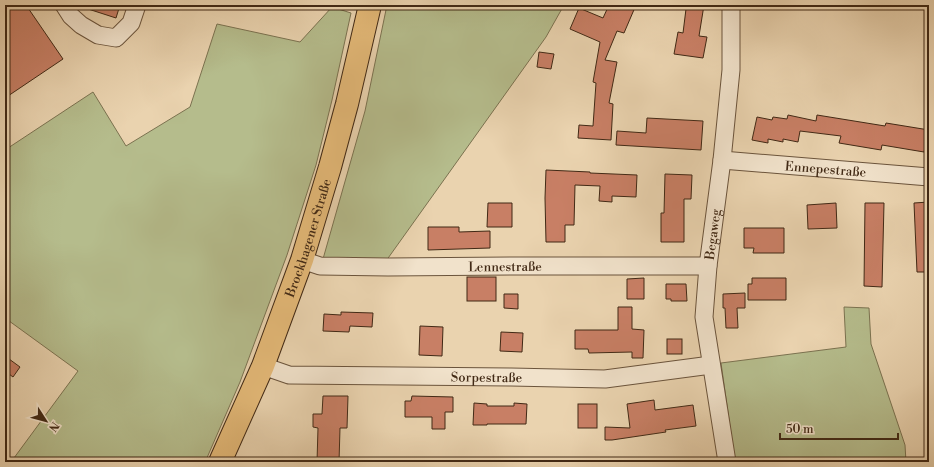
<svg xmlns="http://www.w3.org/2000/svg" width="934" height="467" font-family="'Libre Bodoni',serif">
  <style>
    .green { fill: #b5bc8c; stroke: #7b7250 }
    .building { fill: #c87f65; stroke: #412915 }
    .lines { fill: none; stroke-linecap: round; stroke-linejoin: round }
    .minor-casing { stroke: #6b543c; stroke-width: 19 }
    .major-casing { stroke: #412915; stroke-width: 24 }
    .minor { stroke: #f1e2cb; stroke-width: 17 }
    .major { stroke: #e5ba78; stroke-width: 22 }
    .labels { text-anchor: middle; stroke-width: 3.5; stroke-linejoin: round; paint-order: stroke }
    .street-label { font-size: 13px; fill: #412915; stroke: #f1e2cb }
  </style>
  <rect width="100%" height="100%" fill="#ead3af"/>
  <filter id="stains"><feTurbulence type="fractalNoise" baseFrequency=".005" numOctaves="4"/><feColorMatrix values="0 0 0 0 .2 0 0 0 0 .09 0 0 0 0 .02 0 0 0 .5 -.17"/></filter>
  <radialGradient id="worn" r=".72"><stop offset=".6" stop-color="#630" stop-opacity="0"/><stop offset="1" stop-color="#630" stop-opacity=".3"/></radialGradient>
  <g class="green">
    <path d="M 387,5 L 564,5 L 546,37 L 386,261 L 323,259 L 365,111 Z"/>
    <path d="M 332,7 L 351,13 L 332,100 L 316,165 L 287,255 L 240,382 L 206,460 L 204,462 L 11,462 L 78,371 L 5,318 L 5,150 L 93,92 L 126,146 L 190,107 L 217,24 L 300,42 Z"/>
    <path d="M 844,307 L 869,308 L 871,344 L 905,445 L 906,462 L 735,462 L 721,363 L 846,347 Z"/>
  </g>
  <g class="building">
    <path d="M 5,5 L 26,5 L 63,59 L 5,98 Z"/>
    <path d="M 83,5 L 120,5 L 116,18 L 82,7 Z"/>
    <path d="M 609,5 L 636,5 L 624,33 L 617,31 L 605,60 L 617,62 L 609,103 L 613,104 L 611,140 L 578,138 L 579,125 L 593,126 L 596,83 L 593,82 L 600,42 L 570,29 L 579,8 L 603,18 Z"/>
    <path d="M 691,5 L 704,5 L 699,36 L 707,37 L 703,58 L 674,54 L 678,32 L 683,33 L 686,9 L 690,9 Z"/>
    <path d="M 539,52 L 554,54 L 551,69 L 537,67 Z"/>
    <path d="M 788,115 L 816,121 L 817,115 L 885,126 L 886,123 L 929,130 L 929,148 L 925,148 L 924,152 L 882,145 L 881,150 L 839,143 L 841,136 L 800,131 L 798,142 L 783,139 L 783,142 L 768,139 L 768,143 L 752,140 L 757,117 L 772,120 L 773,117 L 787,119 Z"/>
    <path d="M 647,118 L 703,121 L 701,150 L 616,145 L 617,131 L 646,133 Z"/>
    <path d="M 546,170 L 590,172 L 590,173 L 637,175 L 636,197 L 612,196 L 612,202 L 599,201 L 600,186 L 575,185 L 574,225 L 565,225 L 565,242 L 546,242 L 545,198 Z"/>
    <path d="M 665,174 L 692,175 L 691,199 L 684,199 L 684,242 L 661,242 L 661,213 L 664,213 Z"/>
    <path d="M 929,202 L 929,272 L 917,272 L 914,203 Z"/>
    <path d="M 488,203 L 512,203 L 512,227 L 487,227 Z"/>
    <path d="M 836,203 L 837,228 L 808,229 L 807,205 Z"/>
    <path d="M 865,203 L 884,203 L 882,287 L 864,286 Z"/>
    <path d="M 428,227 L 459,227 L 459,232 L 490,231 L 490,248 L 428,250 Z"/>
    <path d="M 744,228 L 784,228 L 784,253 L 753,253 L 754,248 L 744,248 Z"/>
    <rect x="467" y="277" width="29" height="24"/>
    <path d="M 644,278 L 644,299 L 627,299 L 627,279 Z"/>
    <path d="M 752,278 L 786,278 L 786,300 L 748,300 L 748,284 L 752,284 Z"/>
    <path d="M 666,284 L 686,284 L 687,301 L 671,301 L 671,299 L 666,299 Z"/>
    <path d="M 745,293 L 745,308 L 737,308 L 738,328 L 726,328 L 725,308 L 723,308 L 723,294 Z"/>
    <path d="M 504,294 L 518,294 L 518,309 L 504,308 Z"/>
    <path d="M 618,307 L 632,307 L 632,329 L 644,330 L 643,358 L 632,358 L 632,352 L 589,353 L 588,349 L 575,349 L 575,330 L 618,330 Z"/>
    <path d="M 341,312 L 373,313 L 372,327 L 350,326 L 349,332 L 323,331 L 324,314 L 341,315 Z"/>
    <path d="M 420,326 L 443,327 L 442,356 L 419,355 Z"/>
    <path d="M 501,332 L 523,333 L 522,352 L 500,351 Z"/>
    <rect x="667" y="339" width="15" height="15"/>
    <path d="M 5,356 L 20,367 L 13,377 L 5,371 Z"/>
    <path d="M 323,396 L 348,396 L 347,428 L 340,428 L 339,462 L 317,462 L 318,428 L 313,427 L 313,414 L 322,414 Z"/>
    <path d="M 412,396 L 453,397 L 453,412 L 445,412 L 445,429 L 432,429 L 432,417 L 405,417 L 405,401 L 411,401 Z"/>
    <path d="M 654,400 L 655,410 L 693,405 L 696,426 L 665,430 L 666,432 L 612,440 L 605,440 L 605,427 L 630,428 L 627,404 Z"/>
    <path d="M 474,403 L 487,404 L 487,406 L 514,406 L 514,403 L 527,404 L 526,424 L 487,424 L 487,425 L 473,425 Z"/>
    <rect x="578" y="404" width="19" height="24"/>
  </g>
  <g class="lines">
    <g class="minor-casing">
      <g id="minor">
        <path d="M 64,5 L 71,16 L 81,25 L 98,35 L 116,38 L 131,23 L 137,5"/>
        <path id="s1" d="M 722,160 L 929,177"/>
        <path id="s2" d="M 302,260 L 320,266 L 388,267 L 516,266 L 708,266"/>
        <path id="s3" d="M 263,366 L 289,375 L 511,377 L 605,379 L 711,365"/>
        <path id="s4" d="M 727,462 L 704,317 L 708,266 L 722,160 L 731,70 L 731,5"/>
      </g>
    </g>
    <g class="major-casing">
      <g id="major">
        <path id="s5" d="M 220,462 L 263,366 L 302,260 L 330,167 L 347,104 L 370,5"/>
      </g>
    </g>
    <use href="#minor" class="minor"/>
    <use href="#major" class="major"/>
  </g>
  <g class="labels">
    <g class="street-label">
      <text dy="5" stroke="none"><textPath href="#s1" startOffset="104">Ennepestraße</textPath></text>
      <text dy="5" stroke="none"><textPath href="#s4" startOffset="230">Begaweg</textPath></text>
      <text dy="5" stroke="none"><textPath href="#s5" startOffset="241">Brockhagener Straße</textPath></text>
      <text dy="5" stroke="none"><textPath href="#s2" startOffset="204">Lennestraße</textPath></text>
      <text dy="5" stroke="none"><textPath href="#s3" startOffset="225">Sorpestraße</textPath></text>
    </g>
  </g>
  <rect width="934" height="467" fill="none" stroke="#ead3af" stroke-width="20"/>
  <rect x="6" y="6" width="922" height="455" fill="none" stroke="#412915" stroke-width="2"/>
  <rect x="10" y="10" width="914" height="447" fill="none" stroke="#412915"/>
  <g transform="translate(46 421) rotate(126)" stroke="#f1e2cb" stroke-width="3" paint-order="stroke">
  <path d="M0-3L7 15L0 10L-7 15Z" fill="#412915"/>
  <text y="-6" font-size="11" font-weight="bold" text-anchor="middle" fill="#412915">N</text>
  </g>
  <path d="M780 433v6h118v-6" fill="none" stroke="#412915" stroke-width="2"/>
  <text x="786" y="433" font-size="12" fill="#412915" stroke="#f1e2cb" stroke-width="3" paint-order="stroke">50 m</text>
  <rect width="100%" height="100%" filter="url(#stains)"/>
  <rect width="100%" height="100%" fill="url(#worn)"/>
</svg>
